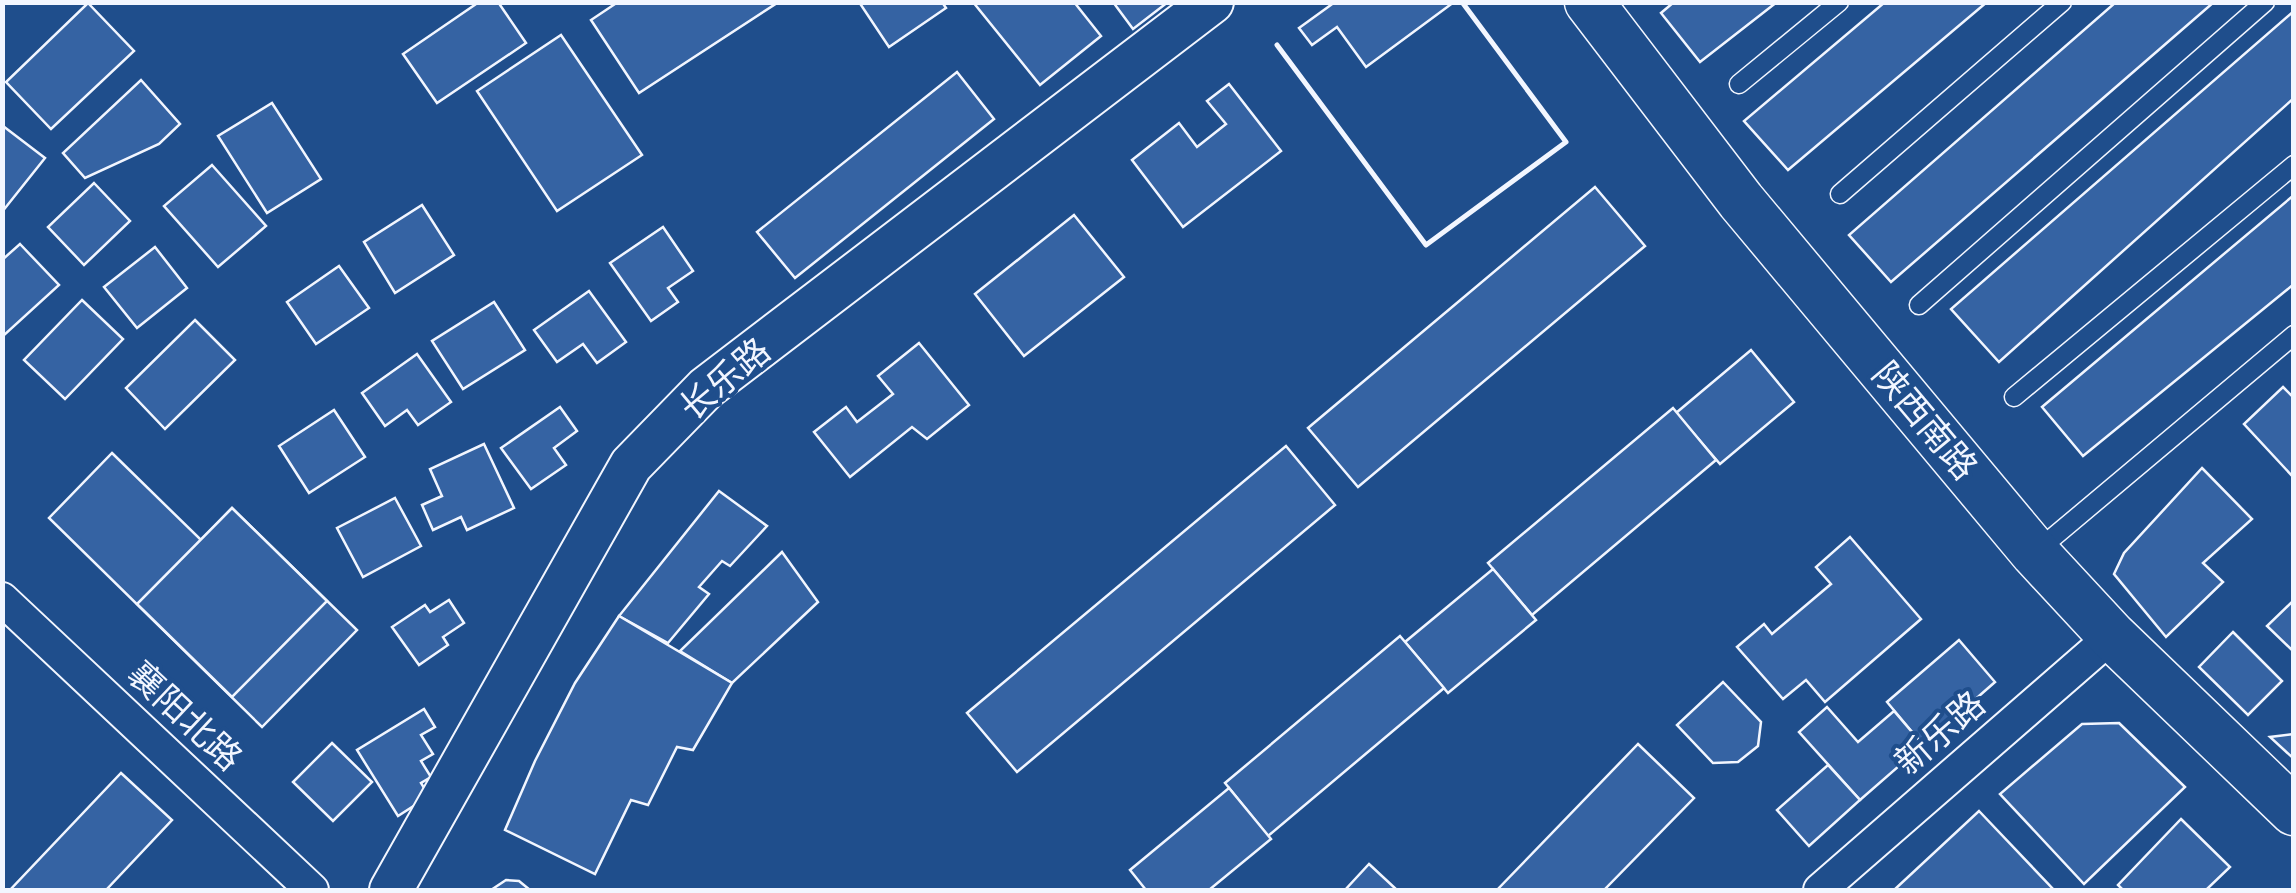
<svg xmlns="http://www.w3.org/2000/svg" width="2296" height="893" font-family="'Alegreya Sans','Noto Sans SC',sans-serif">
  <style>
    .building { fill: #3563a3; stroke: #f2f6ff; stroke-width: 2.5 }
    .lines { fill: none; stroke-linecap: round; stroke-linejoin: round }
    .service-casing { stroke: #f2f6ff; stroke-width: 21 }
    .minor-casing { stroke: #f2f6ff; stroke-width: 36 }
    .tertiary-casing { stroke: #f2f6ff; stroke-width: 46 }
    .secondary-casing { stroke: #f2f6ff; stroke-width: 51 }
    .service { stroke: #1f4e8c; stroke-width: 18 }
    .minor { stroke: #1f4e8c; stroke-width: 32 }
    .tertiary { stroke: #1f4e8c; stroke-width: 42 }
    .secondary { stroke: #1f4e8c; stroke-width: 48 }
    .wall { stroke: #f2f6ff; stroke-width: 5 }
    .labels { text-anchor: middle; stroke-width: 8; stroke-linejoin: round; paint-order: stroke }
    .street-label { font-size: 35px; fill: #f2f6ff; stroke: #1f4e8c }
  </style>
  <rect width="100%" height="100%" fill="#1f4e8c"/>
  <g class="building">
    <path d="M 479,2 L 498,2 L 526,43 L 437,103 L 403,54 Z"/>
    <path d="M 618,2 L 777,2 L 777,3 L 639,93 L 591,20 Z"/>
    <path d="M 859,2 L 942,2 L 946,8 L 889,47 Z"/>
    <path d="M 973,2 L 1074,2 L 1101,36 L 1040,85 Z"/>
    <path d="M 1113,2 L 1168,2 L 1133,29 Z"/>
    <path d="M 1335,2 L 1454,2 L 1366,67 L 1337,27 L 1312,45 L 1299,28 Z"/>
    <path d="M 1674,2 L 1777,2 L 1700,62 L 1661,13 Z"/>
    <path d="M 1885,2 L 1987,2 L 1788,170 L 1744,121 Z"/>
    <path d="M 2116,2 L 2214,2 L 1891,282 L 1849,235 Z"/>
    <path d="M 88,3 L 134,51 L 51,129 L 6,82 Z"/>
    <path d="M 2294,11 L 2294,98 L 1999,362 L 1951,309 Z"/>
    <path d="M 561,35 L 642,155 L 557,211 L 477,91 Z"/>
    <path d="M 957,72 L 994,119 L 795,278 L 757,232 Z"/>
    <path d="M 141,80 L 180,124 L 159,144 L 85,178 L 63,153 Z"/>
    <path d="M 1229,84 L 1281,151 L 1183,227 L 1132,160 L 1179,123 L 1197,147 L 1226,124 L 1207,101 Z"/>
    <path d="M 272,103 L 321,179 L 267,213 L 218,136 Z"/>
    <path d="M 3,126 L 45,158 L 2,212 L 2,126 Z"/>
    <path d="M 212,165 L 266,226 L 218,267 L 164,206 Z"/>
    <path d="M 94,183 L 130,221 L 84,265 L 48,227 Z"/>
    <path d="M 1595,187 L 1645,246 L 1358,487 L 1308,428 Z"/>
    <path d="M 2294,195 L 2294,284 L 2083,456 L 2042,407 Z"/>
    <path d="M 422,205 L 454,255 L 395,293 L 364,242 Z"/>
    <path d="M 1074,215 L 1124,277 L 1024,356 L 975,294 Z"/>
    <path d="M 663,227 L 693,271 L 668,288 L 678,302 L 651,321 L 610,263 Z"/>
    <path d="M 20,244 L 59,285 L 2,337 L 2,260 Z"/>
    <path d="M 155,247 L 187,288 L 137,328 L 104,287 Z"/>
    <path d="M 339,266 L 369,308 L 316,344 L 287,302 Z"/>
    <path d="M 589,291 L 626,342 L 597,363 L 583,344 L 557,362 L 534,330 Z"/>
    <path d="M 82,300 L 123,339 L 65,399 L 24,360 Z"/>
    <path d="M 494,302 L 525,350 L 463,389 L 432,341 Z"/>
    <path d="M 195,320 L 235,360 L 165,429 L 126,388 Z"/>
    <path d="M 919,343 L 969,405 L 927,439 L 912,427 L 850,477 L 814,432 L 846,407 L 857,422 L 893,394 L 878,376 Z"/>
    <path d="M 1751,350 L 1794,402 L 1720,464 L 1676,413 Z"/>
    <path d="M 417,354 L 451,402 L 418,425 L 407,410 L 385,426 L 362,393 Z"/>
    <path d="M 2283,387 L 2294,398 L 2294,478 L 2244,424 Z"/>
    <path d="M 560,407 L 577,431 L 554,448 L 566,465 L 531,489 L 501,448 Z"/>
    <path d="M 1673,408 L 1716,460 L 1532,615 L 1488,563 Z"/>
    <path d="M 334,410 L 365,457 L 309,493 L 279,446 Z"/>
    <path d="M 484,444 L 514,508 L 467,530 L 461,517 L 433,530 L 422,505 L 442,496 L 430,469 Z"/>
    <path d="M 1286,446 L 1335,505 L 1017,772 L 967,713 Z"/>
    <path d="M 112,453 L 201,540 L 232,508 L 357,630 L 262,727 L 49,518 Z"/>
    <path d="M 2202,468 L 2252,519 L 2203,563 L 2223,582 L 2166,637 L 2114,574 L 2124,553 Z"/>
    <path d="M 719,491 L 767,526 L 730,566 L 722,561 L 699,587 L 709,594 L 668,643 L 619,616 Z"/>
    <path d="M 395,498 L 421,546 L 363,577 L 337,528 Z"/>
    <path d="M 232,508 L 327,601 L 232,697 L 137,604 Z"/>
    <path d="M 1850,537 L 1921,619 L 1825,702 L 1806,680 L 1783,699 L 1737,647 L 1764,624 L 1772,634 L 1831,584 L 1816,567 Z"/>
    <path d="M 782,552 L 818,602 L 732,683 L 680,651 Z"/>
    <path d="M 1493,569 L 1536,620 L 1448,693 L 1405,642 Z"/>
    <path d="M 449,600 L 464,623 L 443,637 L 448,645 L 419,665 L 392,627 L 425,605 L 430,612 Z"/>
    <path d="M 2294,600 L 2294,652 L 2267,626 Z"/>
    <path d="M 619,616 L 732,683 L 693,750 L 677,747 L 648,805 L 631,800 L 595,874 L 505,830 L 535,761 L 575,683 Z"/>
    <path d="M 2233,632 L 2282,681 L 2248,715 L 2199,667 Z"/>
    <path d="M 1400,636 L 1444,688 L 1268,836 L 1225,783 Z"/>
    <path d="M 1959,640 L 1995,682 L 1923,745 L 1887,702 Z"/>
    <path d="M 1723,682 L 1761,722 L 1758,746 L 1738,762 L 1713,763 L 1677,725 Z"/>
    <path d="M 1827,707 L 1858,742 L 1894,711 L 1923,745 L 1860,800 L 1799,732 Z"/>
    <path d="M 424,709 L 435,727 L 421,735 L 433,754 L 421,761 L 431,777 L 421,783 L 429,796 L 398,816 L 357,750 Z"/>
    <path d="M 2119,723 L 2185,787 L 2084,884 L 2000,794 L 2082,724 Z"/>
    <path d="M 2294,734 L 2294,759 L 2270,737 Z"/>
    <path d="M 332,743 L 372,782 L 333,821 L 293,782 Z"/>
    <path d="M 1638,744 L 1694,798 L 1604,890 L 1497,890 Z"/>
    <path d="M 1828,765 L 1860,800 L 1809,846 L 1777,810 Z"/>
    <path d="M 121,773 L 172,820 L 106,890 L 10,890 Z"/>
    <path d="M 1229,788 L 1271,839 L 1209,890 L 1146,890 L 1130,870 Z"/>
    <path d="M 1979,811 L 2054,890 L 1894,890 Z"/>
    <path d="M 2181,819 L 2230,867 L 2206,890 L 2123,890 L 2118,885 Z"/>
    <path d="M 1369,864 L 1397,890 L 1345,890 Z"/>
    <path d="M 506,880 L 519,881 L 530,890 L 491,890 Z"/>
  </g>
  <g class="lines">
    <g class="service-casing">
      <g id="service">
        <path d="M 1739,84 L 1839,2"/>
        <path d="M 1840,194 L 2062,2"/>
        <path d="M 1919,305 L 2265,2"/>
        <path d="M 2014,397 L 2294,165"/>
        <path d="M 2038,550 L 2294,335"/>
      </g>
    </g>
    <g class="minor-casing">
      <g id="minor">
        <path d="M 2,599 L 312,890"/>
        <path d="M 1820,890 L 2112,636"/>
      </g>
    </g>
    <g class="tertiary-casing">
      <path id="tertiary" d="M 391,890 L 631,465 L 706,388 L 1212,2"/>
    </g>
    <g class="secondary-casing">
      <path id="secondary" d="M 1589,2 L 1741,201 L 2035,553 L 2112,636 L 2294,811"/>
    </g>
    <use href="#service" class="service"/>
    <use href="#minor" class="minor"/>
    <use href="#tertiary" class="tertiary"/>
    <use href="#secondary" class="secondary"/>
    <path class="wall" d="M 1277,45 L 1426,245 L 1566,142 L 1462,2"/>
  </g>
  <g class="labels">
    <g class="street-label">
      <text transform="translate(725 379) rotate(-40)" y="12">长乐路</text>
      <text transform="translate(1925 421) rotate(50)" y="12">陕西南路</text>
      <text transform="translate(185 716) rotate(43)" y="12">襄阳北路</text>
      <text transform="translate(1940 733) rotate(-41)" y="12">新乐路</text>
    </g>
  </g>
  <rect width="2296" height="893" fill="none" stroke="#f2f6ff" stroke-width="10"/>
</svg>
